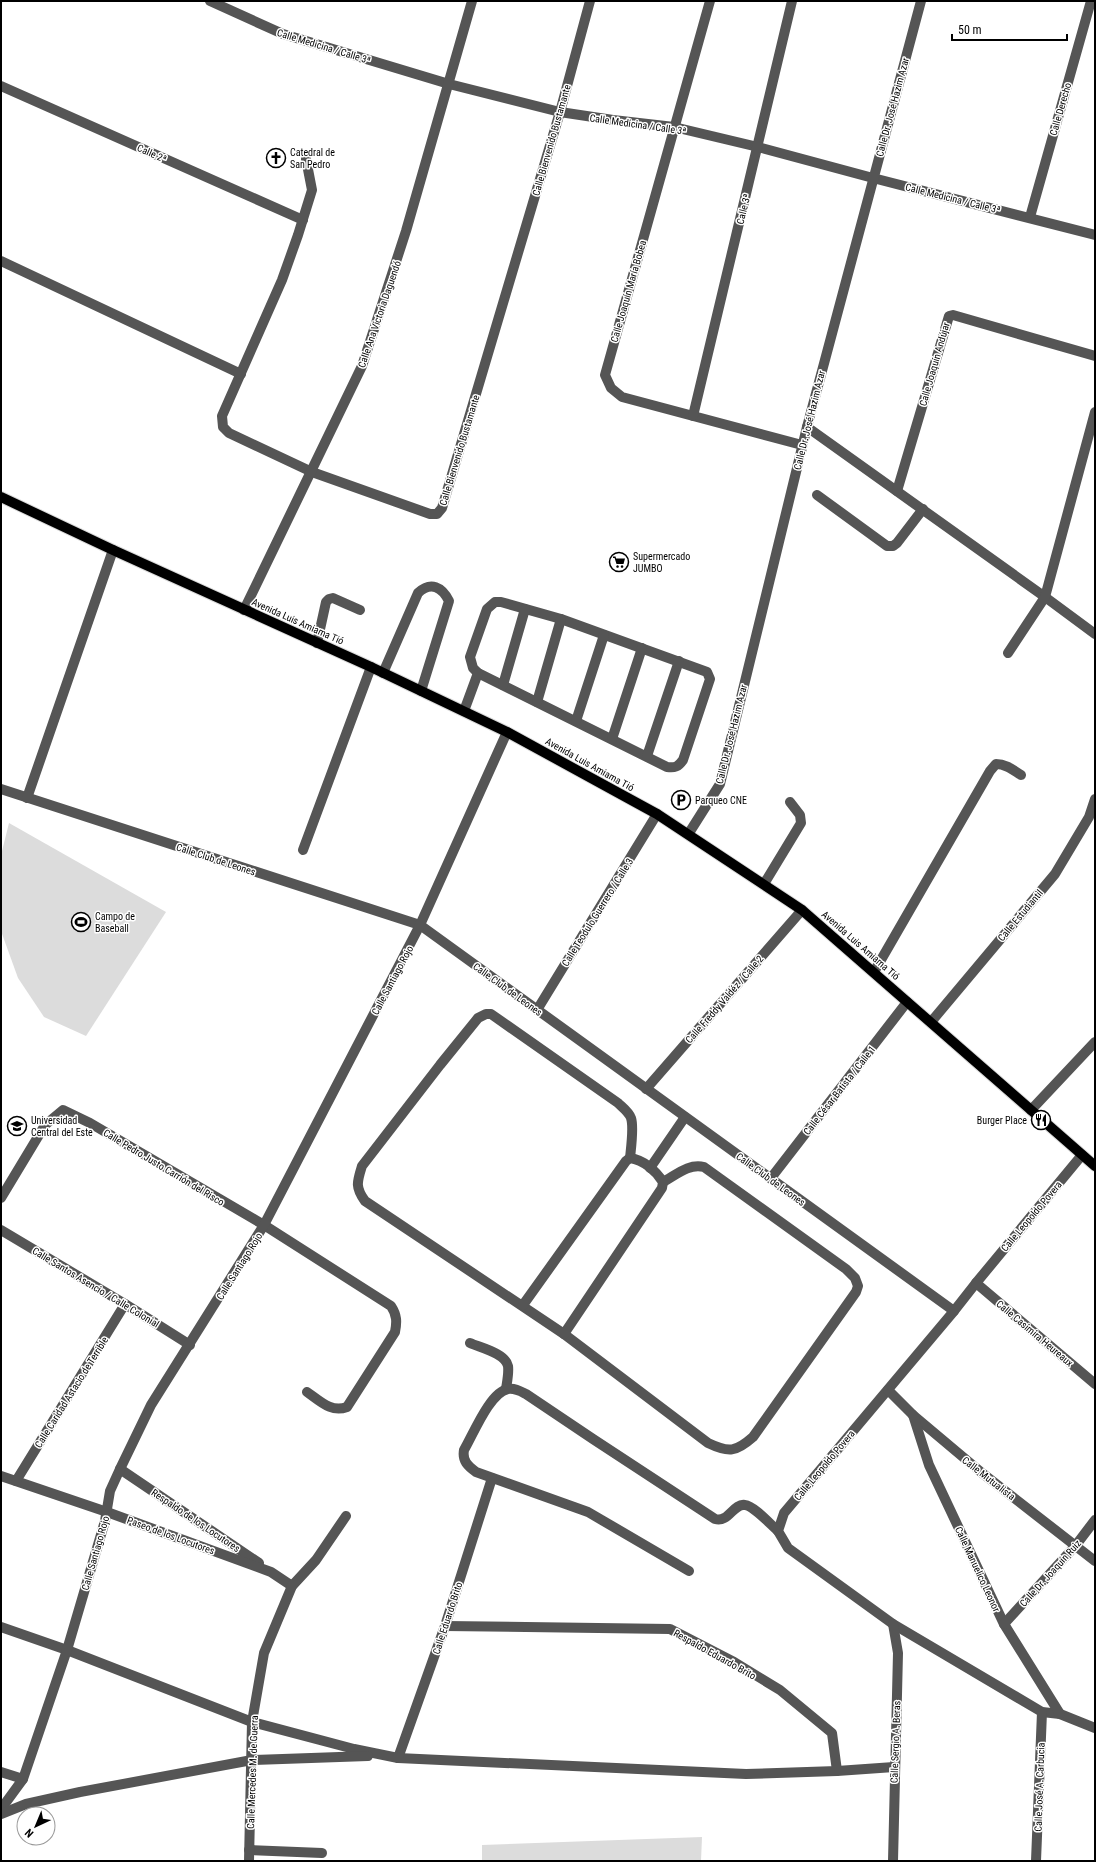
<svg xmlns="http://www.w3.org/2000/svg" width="1096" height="1862" font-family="'Roboto Condensed',sans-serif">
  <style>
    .green { fill: #dcdcdc }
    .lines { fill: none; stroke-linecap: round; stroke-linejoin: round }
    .major-casing { stroke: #dbdbdb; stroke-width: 12 }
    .minor { stroke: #555; stroke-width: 10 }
    .major { stroke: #000; stroke-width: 10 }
    .labels { text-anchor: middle; stroke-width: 3; stroke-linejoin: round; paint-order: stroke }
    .street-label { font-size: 10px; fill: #000; stroke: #fff }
    .poi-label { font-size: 10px; fill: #000; stroke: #fff; text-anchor: start }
  </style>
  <rect width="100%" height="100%" fill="#fff"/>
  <g class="green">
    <path d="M 9,823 L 166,912 L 86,1036 L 44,1017 L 18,978 L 1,931 L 1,855 Z"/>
    <path d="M 702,1837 L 701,1861 L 482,1861 L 482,1845 Z"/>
  </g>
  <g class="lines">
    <g class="major-casing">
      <path id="major" d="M 1,497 L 113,550 L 371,667 L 507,732 L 657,814 L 802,910 L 1095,1166"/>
    </g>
    <g class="minor">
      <path d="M 210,1 L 283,34 L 449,84 L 560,112 L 613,120 L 674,127 L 758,147 L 873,178 L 1095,235"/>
      <path d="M 710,1 L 605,375 L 611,388 L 622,397 L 802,445"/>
      <path d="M 1,86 L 303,220"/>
      <path d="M 306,159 L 312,190 L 298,235 L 282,280 L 222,416 L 223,427 L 229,433 L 312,472 L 430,514 L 437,514 L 442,508 L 560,112 L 590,1"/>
      <path d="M 1030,217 L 1091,1"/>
      <path d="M 1,261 L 241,374"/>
      <path d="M 693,416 L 792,1"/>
      <path d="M 807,427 L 1045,597 L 1095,634"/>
      <path d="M 897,491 L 949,316 L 953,315 L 1095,356"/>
      <path d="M 817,495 L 887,546 L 893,546 L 897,543 L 923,509"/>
      <path d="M 495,602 L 501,602 L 561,619 L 707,672 L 710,679 L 683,760 C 678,767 675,768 667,767 L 478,673 L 473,668 L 470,657 L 487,609 Z"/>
      <path d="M 244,610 L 362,366 L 406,231 L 472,1"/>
      <path d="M 317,643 L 326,602 L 329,599 L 333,598 L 360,610"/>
      <path d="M 1008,653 L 1045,597 L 1095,412"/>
      <path d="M 383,673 L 418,593 C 431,581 442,587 449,601 L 421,691"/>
      <path d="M 503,685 L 525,609"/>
      <path d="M 537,702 L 561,619"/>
      <path d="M 464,711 L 478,673"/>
      <path d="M 576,721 L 604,635"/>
      <path d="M 612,739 L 642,648"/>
      <path d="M 647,756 L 679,661"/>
      <path d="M 1,789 L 420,925 L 954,1311"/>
      <path d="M 27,798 L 113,550"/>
      <path d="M 689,833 L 720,784 L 807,427 L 921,1"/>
      <path d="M 303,850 L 371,667"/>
      <path d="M 764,884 L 801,823 L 800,815 L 790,802"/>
      <path d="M 874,972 L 990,771 L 996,764 C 1006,764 1013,770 1021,775"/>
      <path d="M 537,1010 L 657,814"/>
      <path d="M 931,1022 L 1055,874 L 1089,817 L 1095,799"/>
      <path d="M 646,1089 L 802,910"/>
      <path d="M 1031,1110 L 1095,1042"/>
      <path d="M 1082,1155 L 976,1283 L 954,1311 L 784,1513 L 778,1531 L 788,1548 L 893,1624 L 1042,1712 L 1060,1714 L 1095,1728"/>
      <path d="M 630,1158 C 631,1148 634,1127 631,1118 C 629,1112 622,1107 618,1103 L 491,1014 L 486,1014 L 478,1018 L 440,1065 L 362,1166 C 357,1182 355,1187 365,1201 L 564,1334 L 708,1443 C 729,1453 736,1452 753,1437 L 856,1292 L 858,1286 L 855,1278 L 846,1269 L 704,1167 C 689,1163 676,1175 663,1182"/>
      <path d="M 650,1168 L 685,1117"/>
      <path d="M 771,1178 L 907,1002"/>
      <path d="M 1,1198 L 45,1125 L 63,1110 L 90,1123 L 264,1225 L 391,1306 C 397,1315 397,1322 395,1332 L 347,1407 C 331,1413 320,1401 307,1392"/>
      <path d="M 1,1230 L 125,1304 L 190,1345"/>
      <path d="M 976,1283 L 1095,1384"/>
      <path d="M 523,1305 L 626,1161 L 630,1158 C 644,1160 656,1171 663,1182 L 662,1188 L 564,1334"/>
      <path d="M 470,1343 C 481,1348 505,1353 508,1366 C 509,1373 507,1382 506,1389"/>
      <path d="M 888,1390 L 913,1415 L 982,1473 L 1095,1561"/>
      <path d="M 913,1415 L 929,1465 L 1004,1624 L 1060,1714"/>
      <path d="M 120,1469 L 259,1563"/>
      <path d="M 1,1476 L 107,1512 L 271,1572 L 292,1586"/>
      <path d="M 16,1481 L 125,1304"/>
      <path d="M 689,1571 L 588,1512 L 476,1472 C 468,1466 462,1461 464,1450 C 473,1435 490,1392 508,1389 C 515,1388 520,1391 526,1394 L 593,1439 L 715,1519 C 729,1523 733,1503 745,1505 C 754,1506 771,1525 778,1531"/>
      <path d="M 1004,1624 L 1076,1545 L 1095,1520"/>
      <path d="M 445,1626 L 670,1629 L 734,1662 L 780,1690 L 832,1733 L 837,1771"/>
      <path d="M 1,1627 L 67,1650 L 252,1722 L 354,1749 L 398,1758 L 746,1774 L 837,1771 L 894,1767"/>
      <path d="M 398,1758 L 445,1626 L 492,1478"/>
      <path d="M 1,1772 L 23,1779"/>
      <path d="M 1,1809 L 23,1779 L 67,1650 L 105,1521 L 110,1491 L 120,1469 L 151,1405 L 264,1225 L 420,925 L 507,732"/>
      <path d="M 1,1814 L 26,1804 L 80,1792 L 252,1760 L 368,1756"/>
      <path d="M 249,1850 L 322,1853"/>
      <path d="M 249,1861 L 252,1722 L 264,1653 L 292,1586 L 316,1560 L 346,1516"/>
      <path d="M 893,1861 L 898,1653 L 893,1624"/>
      <path d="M 1036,1861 L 1042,1712"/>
    </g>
    <use href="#major" class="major"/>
  </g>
  <defs>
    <g id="church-ring" transform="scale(1)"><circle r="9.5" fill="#fff" stroke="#000" stroke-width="1.5"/><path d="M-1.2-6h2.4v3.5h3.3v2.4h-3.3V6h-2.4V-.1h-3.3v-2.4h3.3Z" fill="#000"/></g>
    <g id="supermarket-ring" transform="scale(1)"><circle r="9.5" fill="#fff" stroke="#000" stroke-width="1.5"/><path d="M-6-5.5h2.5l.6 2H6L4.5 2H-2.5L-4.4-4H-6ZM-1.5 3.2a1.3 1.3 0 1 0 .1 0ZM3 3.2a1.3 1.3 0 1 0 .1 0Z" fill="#000"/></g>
    <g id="parking-ring" transform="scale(1)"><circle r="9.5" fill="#fff" stroke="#000" stroke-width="1.5"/><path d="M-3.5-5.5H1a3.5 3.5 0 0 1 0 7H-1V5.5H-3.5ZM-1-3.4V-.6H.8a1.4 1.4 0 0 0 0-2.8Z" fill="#000"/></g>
    <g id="stadium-ring" transform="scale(1)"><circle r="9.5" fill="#fff" stroke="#000" stroke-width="1.5"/><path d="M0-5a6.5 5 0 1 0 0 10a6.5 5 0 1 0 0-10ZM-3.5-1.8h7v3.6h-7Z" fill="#000"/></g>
    <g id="restaurant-ring" transform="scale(1)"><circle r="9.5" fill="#fff" stroke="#000" stroke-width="1.5"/><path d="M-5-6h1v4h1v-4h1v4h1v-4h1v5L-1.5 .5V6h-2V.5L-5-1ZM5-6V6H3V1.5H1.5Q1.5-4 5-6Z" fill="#000"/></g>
    <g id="university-ring" transform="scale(1)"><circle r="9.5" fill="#fff" stroke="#000" stroke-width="1.5"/><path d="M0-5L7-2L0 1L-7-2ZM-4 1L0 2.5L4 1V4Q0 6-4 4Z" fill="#000"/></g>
  </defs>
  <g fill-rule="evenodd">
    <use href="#church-ring" x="276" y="158"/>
    <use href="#supermarket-ring" x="619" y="562"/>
    <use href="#parking-ring" x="681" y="800"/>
    <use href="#stadium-ring" x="81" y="922"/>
    <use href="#restaurant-ring" x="1041" y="1120"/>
    <use href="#university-ring" x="17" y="1126"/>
  </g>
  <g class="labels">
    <g class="street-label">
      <text transform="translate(324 46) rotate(17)" y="4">Calle Medicina / Calle 3ª</text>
      <text transform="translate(892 107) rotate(-75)" y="4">Calle Dr. José Hazim Azar</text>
      <text transform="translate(1060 109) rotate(-74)" y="4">Calle Derecho</text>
      <text transform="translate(638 124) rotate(8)" y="4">Calle Medicina / Calle 3ª</text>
      <text transform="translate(551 140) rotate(-74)" y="4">Calle Bienvenido Bustamante</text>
      <text transform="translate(152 153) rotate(24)" y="4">Calle 2ª</text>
      <text transform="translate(953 198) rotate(14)" y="4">Calle Medicina / Calle 3ª</text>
      <text transform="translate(743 209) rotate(-76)" y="4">Calle 3ª</text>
      <text transform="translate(628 291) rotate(-74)" y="4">Calle Joaquín María Bobea</text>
      <text transform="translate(379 314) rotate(-71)" y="4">Calle Ana Victoria Daguendó</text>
      <text transform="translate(934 364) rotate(-74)" y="4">Calle Joaquín Andújar</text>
      <text transform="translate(809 420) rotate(-76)" y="4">Calle Dr. José Hazim Azar</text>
      <text transform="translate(459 450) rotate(-73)" y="4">Calle Bienvenido Bustamante</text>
      <text transform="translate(298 621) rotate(24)" y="4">Avenida Luis Amiama Tió</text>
      <text transform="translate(731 734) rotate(-76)" y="4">Calle Dr. José Hazim Azar</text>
      <text transform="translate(590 764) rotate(29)" y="4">Avenida Luis Amiama Tió</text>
      <text transform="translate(216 859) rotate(18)" y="4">Calle Club de Leones</text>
      <text transform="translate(597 912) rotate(-58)" y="4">Calle Teodulo Guerrero / Calle 3</text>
      <text transform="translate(1020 915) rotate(-50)" y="4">Calle Estudiantil</text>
      <text transform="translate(861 945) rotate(41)" y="4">Avenida Luis Amiama Tió</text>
      <text transform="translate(392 980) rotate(-62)" y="4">Calle Santiago Rojo</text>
      <text transform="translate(508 989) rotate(36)" y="4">Calle Club de Leones</text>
      <text transform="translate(724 999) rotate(-49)" y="4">Calle Freddy Valdéz / Calle 2</text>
      <text transform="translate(839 1090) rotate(-52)" y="4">Calle César Batista / Calle 1</text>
      <text transform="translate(164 1167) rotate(31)" y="4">Calle Pedro Justo Carrión del Risco</text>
      <text transform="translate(771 1179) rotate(36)" y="4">Calle Club de Leones</text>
      <text transform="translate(1031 1216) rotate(-50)" y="4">Calle Leopoldo Povera</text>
      <text transform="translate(239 1266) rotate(-58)" y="4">Calle Santiago Rojo</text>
      <text transform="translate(96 1287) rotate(31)" y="4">Calle Santos Asencio / Calle Colonial</text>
      <text transform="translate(1035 1333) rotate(40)" y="4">Calle Casimira Heureaux</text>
      <text transform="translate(71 1392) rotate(-58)" y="4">Calle Caridad Astacio de Terrible</text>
      <text transform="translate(824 1465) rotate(-50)" y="4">Calle Leopoldo Povera</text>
      <text transform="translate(989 1478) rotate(38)" y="4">Calle Mutualista</text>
      <text transform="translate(196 1520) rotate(34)" y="4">Respaldo de los Locutores</text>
      <text transform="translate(171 1535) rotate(20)" y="4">Paseo de los Locutores</text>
      <text transform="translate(95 1553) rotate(-74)" y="4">Calle Santiago Rojo</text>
      <text transform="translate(978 1569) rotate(65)" y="4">Calle Manuelico Leonor</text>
      <text transform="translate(1050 1573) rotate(-48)" y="4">Calle Dr. Joaquín Ruiz</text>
      <text transform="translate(447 1618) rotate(-72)" y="4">Calle Eduardo Brito</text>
      <text transform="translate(715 1654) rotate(29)" y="4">Respaldo Eduardo Brito</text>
      <text transform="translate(895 1742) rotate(-88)" y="4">Calle Sergio A. Beras</text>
      <text transform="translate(252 1772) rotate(-88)" y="4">Calle Mercedes M. de Guerra</text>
      <text transform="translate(1039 1787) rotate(-88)" y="4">Calle José A. Carbucia</text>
    </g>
    <g class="poi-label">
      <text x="290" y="156">Catedral de<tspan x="290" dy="12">San Pedro</tspan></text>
      <text x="633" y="560">Supermercado<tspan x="633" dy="12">JUMBO</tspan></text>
      <text x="695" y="804">Parqueo CNE</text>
      <text x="95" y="920">Campo de<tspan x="95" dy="12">Baseball</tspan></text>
      <text x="31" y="1124">Universidad<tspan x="31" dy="12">Central del Este</tspan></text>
      <text x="1027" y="1124" text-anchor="end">Burger Place</text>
    </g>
  </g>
  <rect width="1096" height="1862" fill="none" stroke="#000000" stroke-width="4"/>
  <g transform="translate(36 1826) rotate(224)"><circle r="19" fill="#ffffff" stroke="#999999"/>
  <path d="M0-3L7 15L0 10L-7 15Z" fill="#000000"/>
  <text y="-6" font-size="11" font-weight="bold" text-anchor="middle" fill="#000000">N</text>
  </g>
  <path d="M952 34v6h115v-6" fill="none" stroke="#000000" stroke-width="2"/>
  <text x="958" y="34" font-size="12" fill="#000000" stroke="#ffffff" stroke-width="3" paint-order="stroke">50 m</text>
</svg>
